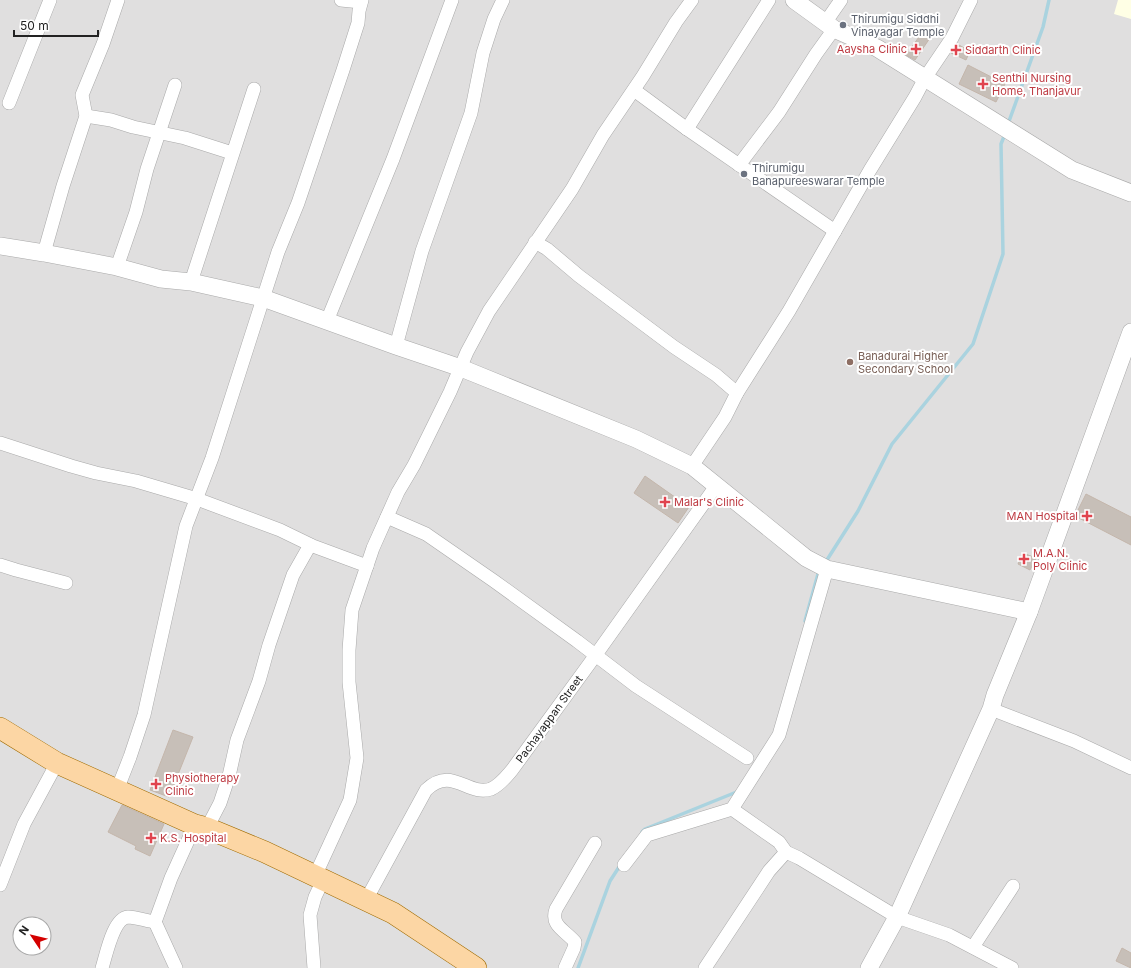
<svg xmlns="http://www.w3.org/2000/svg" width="1131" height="968" font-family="Inter,sans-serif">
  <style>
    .residential { fill: #e0dfdf; fill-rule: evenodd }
    .education { fill: #ffffe5 }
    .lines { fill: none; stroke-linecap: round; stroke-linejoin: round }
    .stream { stroke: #aad3df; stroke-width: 3.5 }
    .building { fill: #c7bfb8; stroke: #c4b6ab }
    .minor-casing { stroke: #a9a9a9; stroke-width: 14 }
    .tertiary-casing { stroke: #a9a9a9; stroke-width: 18 }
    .primary-casing { stroke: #a06b00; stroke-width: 22 }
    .minor { stroke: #fff; stroke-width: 13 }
    .tertiary { stroke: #fff; stroke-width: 17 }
    .primary { stroke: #fcd6a4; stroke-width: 21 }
    .worship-dot { fill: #6b7280; stroke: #fff; stroke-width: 1.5 }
    .health-dot { fill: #e0444e; stroke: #fff; stroke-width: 1.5 }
    .education-dot { fill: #8d6e63; stroke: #fff; stroke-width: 1.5 }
    .labels { text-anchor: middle; stroke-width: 4; stroke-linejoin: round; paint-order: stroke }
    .worship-label { font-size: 11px; fill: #5b616d; stroke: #fff; text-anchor: start }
    .health-label { font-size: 11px; fill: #be3a42; stroke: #fff; text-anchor: start }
    .education-label { font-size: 11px; fill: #785e54; stroke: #fff; text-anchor: start }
    .street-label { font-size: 11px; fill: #222; stroke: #fff }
  </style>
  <rect width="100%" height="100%" fill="#f2efe9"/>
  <path class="residential" d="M 0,0 L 1131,0 L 1131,968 L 0,968 ZM 20,924 L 44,924 L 44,948 L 20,948 Z"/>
  <path class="education" d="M 1118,0 L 1131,0 L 1131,19 L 1114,14 Z"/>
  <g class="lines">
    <g class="stream">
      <path d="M 1008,124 L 1043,27 L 1049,0"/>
      <path d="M 825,563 L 858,511 L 892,444 L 973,344 L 1003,254 L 1001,144 L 1005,134"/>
      <path d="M 805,621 L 818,574 L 821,570"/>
      <path d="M 642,832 L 645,829 L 739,791"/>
      <path d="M 578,968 L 610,881 L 621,864"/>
    </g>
  </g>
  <g class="building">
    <path d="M 924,30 L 932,35 L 915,60 L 906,55 Z"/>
    <path d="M 957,44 L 970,51 L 966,60 L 951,53 Z"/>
    <path d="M 968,65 L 1005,84 L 996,102 L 959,84 Z"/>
    <path d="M 645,476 L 689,507 L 678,523 L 634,493 Z"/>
    <path d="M 1086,494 L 1131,517 L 1131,545 L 1075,516 Z"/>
    <path d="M 1023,553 L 1036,558 L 1030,570 L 1018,564 Z"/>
    <path d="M 173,730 L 193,737 L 169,797 L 150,790 Z"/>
    <path d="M 122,805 L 164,824 L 150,856 L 135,849 L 136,846 L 108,832 Z"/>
    <path d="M 1122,948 L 1131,953 L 1131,968 L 1116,961 Z"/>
  </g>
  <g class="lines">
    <g class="minor-casing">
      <g id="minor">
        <path d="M 341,0 L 361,2"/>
        <path d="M 825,23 L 841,0"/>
        <path d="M 634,90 L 687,129 L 835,231"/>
        <path d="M 9,103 L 50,0"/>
        <path d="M 86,116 L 111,120 L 133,127 L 185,138 L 232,153"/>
        <path d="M 687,129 L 769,0"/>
        <path d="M 739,165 L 779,112 L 816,54 L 834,29"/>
        <path d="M 535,242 L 547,249 L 579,276 L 674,347 L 716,375 L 737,393"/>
        <path d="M 44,253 L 63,186 L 86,116 L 82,95 L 103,44 L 118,0"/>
        <path d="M 117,267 L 136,212 L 147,169 L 175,85"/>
        <path d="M 191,282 L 254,89"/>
        <path d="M 327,321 L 393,159 L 452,0"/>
        <path d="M 396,346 L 422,251 L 471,113 L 483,53 L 494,19 L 503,0"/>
        <path d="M 0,443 L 71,466 L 96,473 L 136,481 L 197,499 L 280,530 L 313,546 L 367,566"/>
        <path d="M 692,466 L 725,417 L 737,393 L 789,311 L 870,170 L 915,97 L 925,78 L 952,38 L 971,0"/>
        <path d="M 387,517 L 426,534 L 494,581 L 577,641 L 636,686 L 747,758"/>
        <path d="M 0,565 L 16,570 L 66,583"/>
        <path d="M 991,709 L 1074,741 L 1131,768"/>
        <path d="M 117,790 L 130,757 L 144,715 L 186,526 L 212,458 L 278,252 L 298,203 L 343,70 L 358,23 L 359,11 L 362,0"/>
        <path d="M 732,809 L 779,842 L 786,852"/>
        <path d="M 207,828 L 220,803 L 229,776 L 237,740 L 259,681 L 269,645 L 293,575 L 310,545"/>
        <path d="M 624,865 L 647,835 L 732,809 L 779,735 L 827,569"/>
        <path d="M 315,876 L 350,800 L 357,758 L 349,682 L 349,650 L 352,610 L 373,548 L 398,492 L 414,465 L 450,392 L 467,352 L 489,311 L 572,189 L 603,135 L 643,76 L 676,22 L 692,0"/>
        <path d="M 0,885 L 24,824 L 57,763"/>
        <path d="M 366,900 L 426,790 C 452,765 468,797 491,789 C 500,785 506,777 512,770 L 595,656 L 716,486"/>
        <path d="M 155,922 L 176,968"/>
        <path d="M 973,947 L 1013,886"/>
        <path d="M 102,968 C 106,956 113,918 128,917 C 136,917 147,921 155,922 L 171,878 L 195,825"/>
        <path d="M 314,968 L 310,915 L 315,897 L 323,880"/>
        <path d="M 565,968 L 574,948 L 575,942 C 565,930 550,926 556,909 L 595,843"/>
        <path d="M 705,968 L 769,871 L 786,852 L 799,858 L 897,917 L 949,935 L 1012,968"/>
      </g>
    </g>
    <g class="tertiary-casing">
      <g id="tertiary">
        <path d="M 794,0 L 834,29 L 877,48 L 1072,170 L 1131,193"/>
        <path d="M 0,246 L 44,253 L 117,267 L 161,279 L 191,282 L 263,298 L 396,346 L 461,368 L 636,439 L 692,466 L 806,558 L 827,569 L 1029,612"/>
        <path d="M 869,968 L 897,917 L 991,709 L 995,695 L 1029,612 L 1131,332"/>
      </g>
    </g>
    <g class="primary-casing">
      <path id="primary" d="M 0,728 L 57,763 L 195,825 L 207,828 L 265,852 L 393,913 L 476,968"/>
    </g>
    <use href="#minor" class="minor"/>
    <use href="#tertiary" class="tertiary"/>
    <use href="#primary" class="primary"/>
  </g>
  <g class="worship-dot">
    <circle cx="843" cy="25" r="4"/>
    <circle cx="744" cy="174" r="4"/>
  </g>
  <g class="health-dot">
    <path d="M914 43h4v4h4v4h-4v4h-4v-4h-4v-4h4z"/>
    <path d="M954 44h4v4h4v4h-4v4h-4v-4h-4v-4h4z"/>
    <path d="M981 78h4v4h4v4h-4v4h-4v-4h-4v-4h4z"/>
    <path d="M663 496h4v4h4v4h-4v4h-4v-4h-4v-4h4z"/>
    <path d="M1085 510h4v4h4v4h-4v4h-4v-4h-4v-4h4z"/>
    <path d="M1022 553h4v4h4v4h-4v4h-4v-4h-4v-4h4z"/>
    <path d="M154 778h4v4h4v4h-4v4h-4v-4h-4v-4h4z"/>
    <path d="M149 832h4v4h4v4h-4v4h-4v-4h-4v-4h4z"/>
  </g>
  <circle class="education-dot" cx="850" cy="362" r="4"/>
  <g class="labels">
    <g class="worship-label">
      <text x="851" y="23">Thirumigu Siddhi<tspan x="851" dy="13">Vinayagar Temple</tspan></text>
      <text x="752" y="172">Thirumigu<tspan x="752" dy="13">Banapureeswarar Temple</tspan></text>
    </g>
    <g class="health-label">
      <text x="907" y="53" text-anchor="end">Aaysha Clinic</text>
      <text x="965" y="54">Siddarth Clinic</text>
      <text x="992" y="82">Senthil Nursing<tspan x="992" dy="13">Home, Thanjavur</tspan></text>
      <text x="674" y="506">Malar's Clinic</text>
      <text x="1078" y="520" text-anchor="end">MAN Hospital</text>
      <text x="1033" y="557">M.A.N.<tspan x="1033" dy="13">Poly Clinic</tspan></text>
      <text x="165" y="782">Physiotherapy<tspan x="165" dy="13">Clinic</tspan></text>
      <text x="160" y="842">K.S. Hospital</text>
    </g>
    <g class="education-label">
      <text x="858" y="360">Banadurai Higher<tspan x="858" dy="13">Secondary School</tspan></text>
    </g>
    <g class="street-label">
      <text transform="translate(549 719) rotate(-54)" y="4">Pachayappan Street</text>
    </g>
  </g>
  <g transform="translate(32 936) rotate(305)"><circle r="19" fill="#ffffff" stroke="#a7a7a7"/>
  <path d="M0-3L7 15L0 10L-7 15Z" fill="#d40000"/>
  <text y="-6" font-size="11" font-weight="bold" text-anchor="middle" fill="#222222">N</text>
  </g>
  <path d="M14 30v6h84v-6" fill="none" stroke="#222222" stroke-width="2"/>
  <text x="20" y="30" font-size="12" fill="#222222" stroke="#ffffff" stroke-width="3" paint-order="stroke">50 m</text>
</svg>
